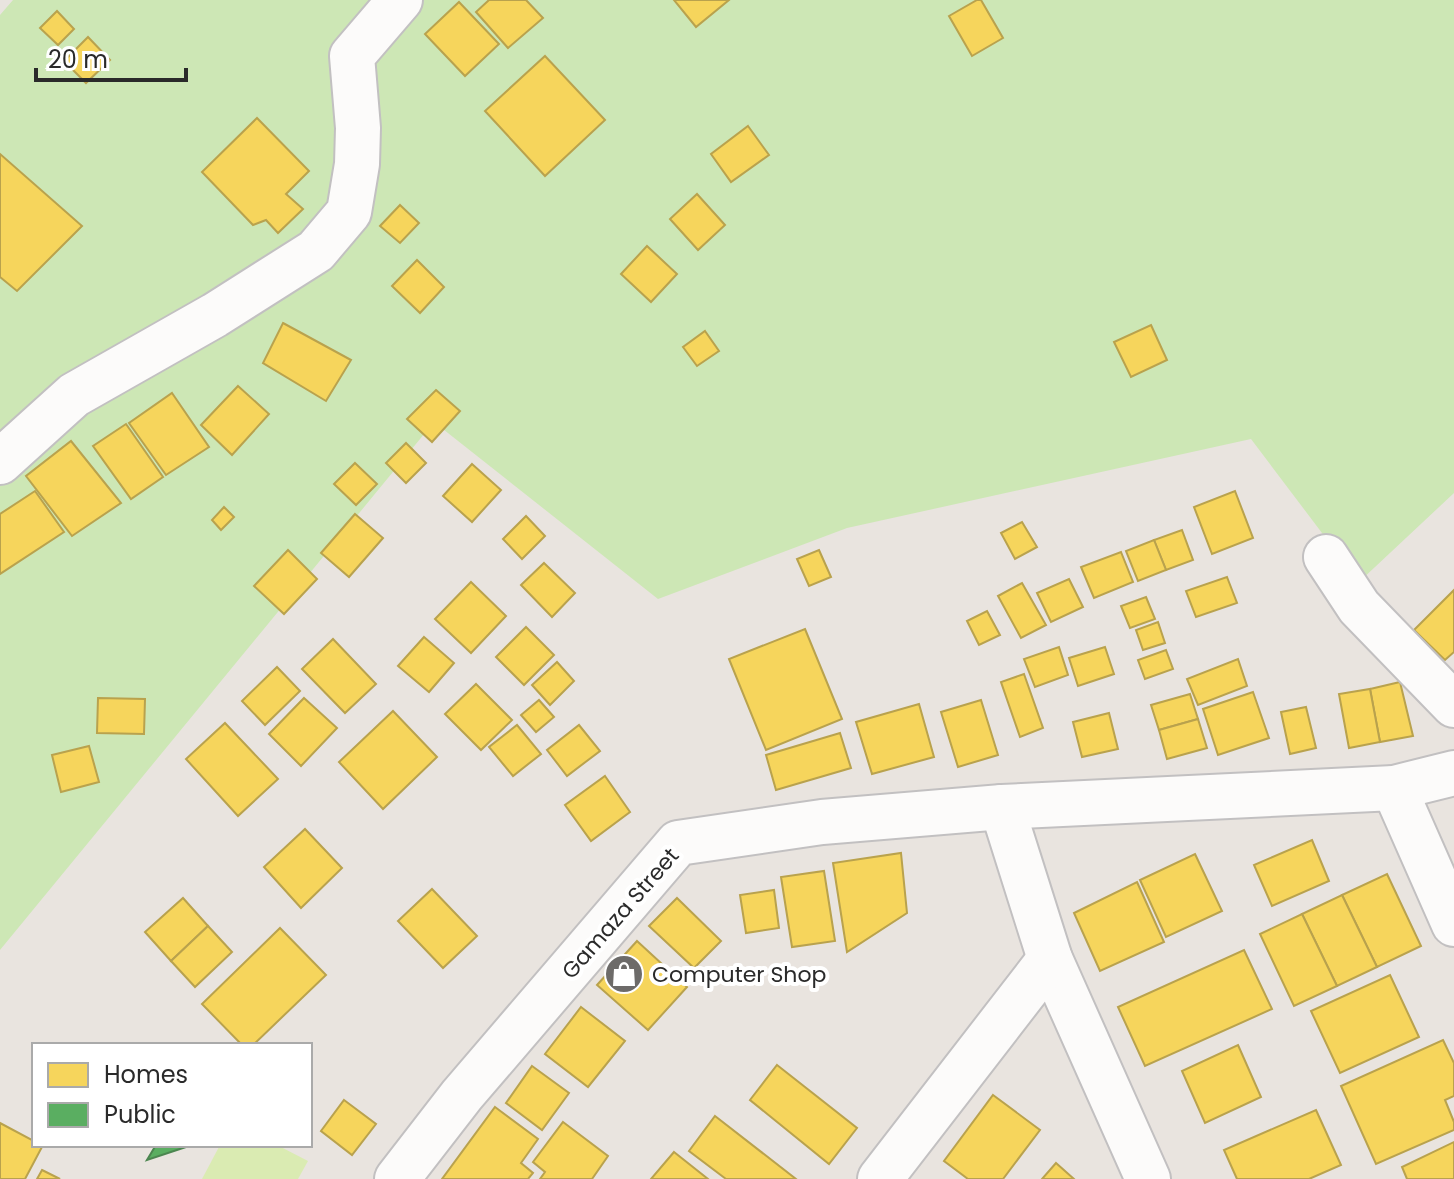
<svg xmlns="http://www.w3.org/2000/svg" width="1454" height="1179" font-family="Poppins,sans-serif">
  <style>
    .green { fill: #cde7b5 }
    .pitch { fill: #daebb2 }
    .homes { fill: #f6d55c; stroke: #b9a24d; stroke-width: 2 }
    .public { fill: #5aae61; stroke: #4c8650; stroke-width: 2 }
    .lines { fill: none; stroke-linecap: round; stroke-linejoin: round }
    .minor-casing { stroke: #c2c0c1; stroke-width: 48 }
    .minor { stroke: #fcfbfa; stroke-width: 44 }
    .labels { text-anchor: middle; stroke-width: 8; stroke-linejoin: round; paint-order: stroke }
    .street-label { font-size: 22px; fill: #2a2a2a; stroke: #fff }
    .poi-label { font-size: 22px; fill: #2a2a2a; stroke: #fff; text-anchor: start }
  </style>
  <rect width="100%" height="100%" fill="#e9e4df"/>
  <path class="green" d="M 13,0 L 1454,0 L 1454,493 L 1359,582 L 1251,439 L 847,528 L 658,599 L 434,422 L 0,950 L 0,15 Z"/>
  <path class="pitch" d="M 220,1145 L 277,1145 L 308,1161 L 298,1179 L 202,1179 Z"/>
  <g class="homes">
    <path d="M 489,0 L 526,0 L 543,18 L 508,48 L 476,12 Z"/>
    <path d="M 674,0 L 729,0 L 696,27 Z"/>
    <path d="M 977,0 L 981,0 L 1003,38 L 972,56 L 949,16 Z"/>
    <path d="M 459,2 L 499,44 L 465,76 L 425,34 Z"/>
    <path d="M 57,11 L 74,29 L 58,45 L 40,28 Z"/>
    <path d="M 88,37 L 110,60 L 86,83 L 64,61 Z"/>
    <path d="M 545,56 L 605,120 L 545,176 L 485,111 Z"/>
    <path d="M 257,118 L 309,171 L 286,194 L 303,209 L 278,233 L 266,220 L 253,225 L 202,172 Z"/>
    <path d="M 748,126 L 769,155 L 731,182 L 711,154 Z"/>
    <path d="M 0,154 L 82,226 L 17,291 L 0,277 Z"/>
    <path d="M 697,194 L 725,225 L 698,250 L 670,219 Z"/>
    <path d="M 400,205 L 419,223 L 400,243 L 380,226 Z"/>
    <path d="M 647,246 L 677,274 L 651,302 L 621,274 Z"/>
    <path d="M 417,260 L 444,287 L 420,313 L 392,286 Z"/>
    <path d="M 283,323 L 351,360 L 326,401 L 263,363 Z"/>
    <path d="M 1151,325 L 1167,360 L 1131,377 L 1114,342 Z"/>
    <path d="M 705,331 L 719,351 L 697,366 L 683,347 Z"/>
    <path d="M 238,386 L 269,414 L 232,455 L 201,425 Z"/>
    <path d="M 436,390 L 460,411 L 432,442 L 407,419 Z"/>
    <path d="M 172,393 L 209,447 L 166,475 L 129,423 Z"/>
    <path d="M 126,424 L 163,477 L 131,499 L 93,446 Z"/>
    <path d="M 71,441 L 121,503 L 72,536 L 26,476 Z"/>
    <path d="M 406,443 L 426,463 L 406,483 L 386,463 Z"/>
    <path d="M 355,463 L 377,484 L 356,505 L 334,484 Z"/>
    <path d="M 472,464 L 501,490 L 472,522 L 443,496 Z"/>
    <path d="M 35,491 L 64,532 L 0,574 L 0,514 Z"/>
    <path d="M 1235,491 L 1253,538 L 1212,554 L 1194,507 Z"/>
    <path d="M 224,507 L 234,517 L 221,530 L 212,520 Z"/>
    <path d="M 355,514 L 383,538 L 349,577 L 321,553 Z"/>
    <path d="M 526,516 L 545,536 L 522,559 L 503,539 Z"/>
    <path d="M 1022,522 L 1037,547 L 1015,559 L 1001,533 Z"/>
    <path d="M 1182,530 L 1193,560 L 1166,570 L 1154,540 Z"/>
    <path d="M 1154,540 L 1166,570 L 1138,581 L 1126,551 Z"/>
    <path d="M 288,550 L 317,579 L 284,614 L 254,586 Z"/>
    <path d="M 819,550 L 831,577 L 809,586 L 797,559 Z"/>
    <path d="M 1121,552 L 1133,582 L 1094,598 L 1081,567 Z"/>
    <path d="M 544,563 L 575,593 L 552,617 L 521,585 Z"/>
    <path d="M 1227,577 L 1237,603 L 1196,617 L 1186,591 Z"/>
    <path d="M 1069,579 L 1083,607 L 1051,622 L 1037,593 Z"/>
    <path d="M 471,582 L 506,616 L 471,653 L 435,619 Z"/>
    <path d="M 1022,583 L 1046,625 L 1021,638 L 998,596 Z"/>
    <path d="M 1454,590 L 1454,652 L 1445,660 L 1414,630 Z"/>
    <path d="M 1146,597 L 1155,619 L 1130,628 L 1121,606 Z"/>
    <path d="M 987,611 L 1000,635 L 979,645 L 967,621 Z"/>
    <path d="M 1158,622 L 1165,643 L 1143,650 L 1136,630 Z"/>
    <path d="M 526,627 L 554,655 L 524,685 L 496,657 Z"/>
    <path d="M 805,629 L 842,719 L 766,750 L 729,659 Z"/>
    <path d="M 424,637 L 454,663 L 429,692 L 398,666 Z"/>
    <path d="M 333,639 L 376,684 L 345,713 L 302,669 Z"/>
    <path d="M 1059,647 L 1068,675 L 1035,687 L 1024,659 Z"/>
    <path d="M 1105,647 L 1114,674 L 1078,686 L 1069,658 Z"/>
    <path d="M 1166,650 L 1173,669 L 1145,679 L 1138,660 Z"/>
    <path d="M 1238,659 L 1247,686 L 1198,705 L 1187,679 Z"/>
    <path d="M 557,662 L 574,681 L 550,705 L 532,685 Z"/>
    <path d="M 277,667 L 300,691 L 265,725 L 242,701 Z"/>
    <path d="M 1024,674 L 1043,728 L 1020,737 L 1001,682 Z"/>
    <path d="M 1400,682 L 1413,736 L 1380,742 L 1370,689 Z"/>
    <path d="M 476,684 L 512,720 L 481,750 L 445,714 Z"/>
    <path d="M 1370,689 L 1380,742 L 1349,748 L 1339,694 Z"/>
    <path d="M 1253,692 L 1269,738 L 1218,755 L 1203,709 Z"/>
    <path d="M 1190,694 L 1198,719 L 1159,730 L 1151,705 Z"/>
    <path d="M 98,698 L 145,699 L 144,734 L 97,733 Z"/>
    <path d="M 304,698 L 337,728 L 301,766 L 269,734 Z"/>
    <path d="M 539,700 L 554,717 L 536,732 L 521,715 Z"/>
    <path d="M 981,700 L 998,755 L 958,767 L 941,712 Z"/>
    <path d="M 919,704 L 934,757 L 872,774 L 856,722 Z"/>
    <path d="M 1306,707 L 1316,748 L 1290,754 L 1281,712 Z"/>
    <path d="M 393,711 L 437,757 L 383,809 L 339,762 Z"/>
    <path d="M 1109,713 L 1118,749 L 1082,757 L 1073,722 Z"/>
    <path d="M 1198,719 L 1207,748 L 1167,759 L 1159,730 Z"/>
    <path d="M 225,723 L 278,779 L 238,816 L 186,759 Z"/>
    <path d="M 517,725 L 541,754 L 513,776 L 489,747 Z"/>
    <path d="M 579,725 L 600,751 L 567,776 L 547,750 Z"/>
    <path d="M 840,733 L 851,768 L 776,790 L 766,755 Z"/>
    <path d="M 89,746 L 99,782 L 61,792 L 52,755 Z"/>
    <path d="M 605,776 L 630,812 L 591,841 L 565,805 Z"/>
    <path d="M 305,829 L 342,868 L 301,908 L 264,867 Z"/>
    <path d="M 1312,840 L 1329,881 L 1272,906 L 1254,865 Z"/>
    <path d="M 901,853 L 907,913 L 847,952 L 833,863 Z"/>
    <path d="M 1195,854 L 1222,911 L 1166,937 L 1140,880 Z"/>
    <path d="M 824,871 L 835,941 L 792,947 L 781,877 Z"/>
    <path d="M 1387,874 L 1421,946 L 1377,967 L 1342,895 Z"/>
    <path d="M 1137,882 L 1164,942 L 1100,971 L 1074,913 Z"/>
    <path d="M 432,889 L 477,936 L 443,968 L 398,921 Z"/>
    <path d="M 774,890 L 779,928 L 746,933 L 740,895 Z"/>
    <path d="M 1342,895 L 1377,967 L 1337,986 L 1302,914 Z"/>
    <path d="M 183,898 L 208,926 L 171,961 L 145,932 Z"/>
    <path d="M 677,898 L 721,941 L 694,968 L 649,926 Z"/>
    <path d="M 1302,914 L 1337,986 L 1294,1006 L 1260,934 Z"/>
    <path d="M 208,926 L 232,952 L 195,987 L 171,961 Z"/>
    <path d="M 280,928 L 326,975 L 253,1045 L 242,1045 L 202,1004 Z"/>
    <path d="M 637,941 L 687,987 L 648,1030 L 597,985 Z"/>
    <path d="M 1244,950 L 1272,1009 L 1145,1066 L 1118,1007 Z"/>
    <path d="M 1390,975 L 1419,1037 L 1340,1073 L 1311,1011 Z"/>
    <path d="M 581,1007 L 625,1041 L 588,1087 L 545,1054 Z"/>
    <path d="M 1443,1040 L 1454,1063 L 1454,1096 L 1445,1100 L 1454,1122 L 1454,1130 L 1376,1164 L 1341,1086 Z"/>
    <path d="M 1238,1045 L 1261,1097 L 1205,1123 L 1182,1071 Z"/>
    <path d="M 777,1065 L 857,1128 L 829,1164 L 750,1100 Z"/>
    <path d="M 532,1066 L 569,1093 L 542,1130 L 506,1103 Z"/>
    <path d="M 993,1095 L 1040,1130 L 1003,1179 L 968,1179 L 944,1161 Z"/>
    <path d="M 344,1100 L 376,1124 L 352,1155 L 321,1131 Z"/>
    <path d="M 495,1107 L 538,1139 L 521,1163 L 533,1173 L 528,1179 L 442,1179 Z"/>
    <path d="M 1316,1110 L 1341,1165 L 1309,1179 L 1237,1179 L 1224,1150 Z"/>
    <path d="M 715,1116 L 796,1179 L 726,1179 L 689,1151 Z"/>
    <path d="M 563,1122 L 608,1156 L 592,1179 L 540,1179 L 545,1172 L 533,1162 Z"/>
    <path d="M 0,1123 L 34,1141 L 34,1145 L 43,1145 L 25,1179 L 0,1179 Z"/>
    <path d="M 1454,1142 L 1454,1179 L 1407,1179 L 1402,1167 Z"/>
    <path d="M 674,1152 L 708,1179 L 651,1179 Z"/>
    <path d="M 1056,1163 L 1074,1179 L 1042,1179 Z"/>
    <path d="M 42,1170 L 60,1179 L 37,1179 Z"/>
  </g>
  <path class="public" d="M 156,1145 L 192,1145 L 147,1160 Z"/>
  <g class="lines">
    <g class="minor-casing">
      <g id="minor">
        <path d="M 0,462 L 74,395 L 215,315 L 316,251 L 349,212 L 357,164 L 358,128 L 352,56 L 400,0"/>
        <path d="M 1326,557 L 1359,607 L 1454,705"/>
        <path d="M 1394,788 L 1454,924"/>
        <path d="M 1002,807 L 1050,959 L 1148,1179"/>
        <path d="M 397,1179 L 462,1095 L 678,843 L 822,822 L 1002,807 L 1394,788 L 1454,773"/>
        <path d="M 880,1179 L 1050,959"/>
      </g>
    </g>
    <use href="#minor" class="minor"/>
  </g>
  <defs>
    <g id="shop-disc" transform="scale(2)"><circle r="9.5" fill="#6d6b69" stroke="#fff"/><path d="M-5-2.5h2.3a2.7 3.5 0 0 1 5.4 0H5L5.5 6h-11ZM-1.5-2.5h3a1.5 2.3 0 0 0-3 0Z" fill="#fff"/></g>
  </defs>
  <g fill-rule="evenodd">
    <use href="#shop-disc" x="624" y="974"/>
  </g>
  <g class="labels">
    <g class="street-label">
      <text transform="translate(620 913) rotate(-49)" y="8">Gamaza Street</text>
    </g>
    <g class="poi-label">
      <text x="652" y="982">Computer Shop</text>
    </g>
  </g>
  <rect x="32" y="1043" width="280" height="104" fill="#ffffff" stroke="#aaaaaa" stroke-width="2"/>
  <rect x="48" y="1063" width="40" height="24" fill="#f6d55c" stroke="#aaaaaa" stroke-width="2"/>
  <text x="104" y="1083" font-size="24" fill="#2a2a2a">Homes</text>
  <rect x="48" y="1103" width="40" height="24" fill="#5aae61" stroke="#aaaaaa" stroke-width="2"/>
  <text x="104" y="1123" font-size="24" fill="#2a2a2a">Public</text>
  <path d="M36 68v12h150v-12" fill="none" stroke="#2a2a2a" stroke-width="4"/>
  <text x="48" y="68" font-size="24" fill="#2a2a2a" stroke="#ffffff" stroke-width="6" paint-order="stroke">20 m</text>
</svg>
